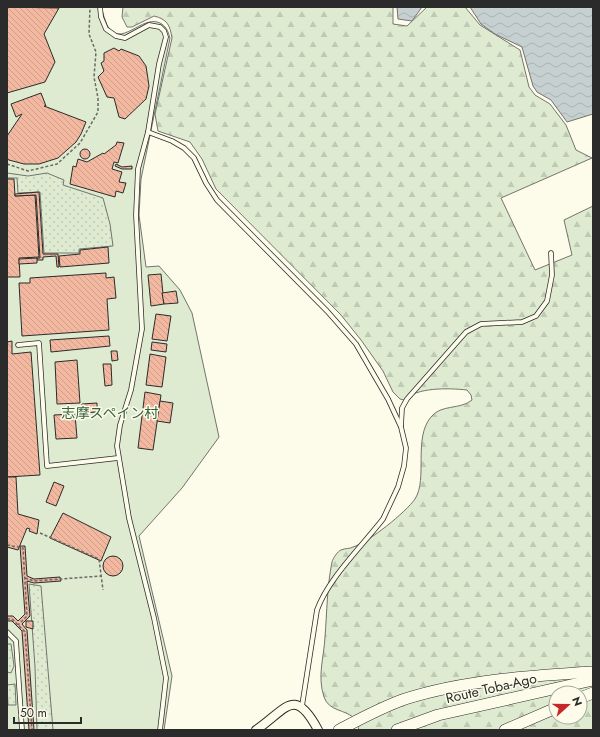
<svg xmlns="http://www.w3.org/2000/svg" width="600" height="737" font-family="Jost,'Noto Sans JP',sans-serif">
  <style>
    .forest { fill: url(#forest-firs); stroke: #74746e; fill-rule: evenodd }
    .park { fill: #deebd1; stroke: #74746e }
    .garden { fill: url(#garden-dots); stroke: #74746e }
    .water { fill: url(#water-waves); stroke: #74746e }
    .building { fill: url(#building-back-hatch); stroke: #2b2b2b }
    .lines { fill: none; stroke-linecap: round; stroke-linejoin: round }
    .service-casing { stroke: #2b2b2b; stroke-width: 5.5 }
    .minor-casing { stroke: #2b2b2b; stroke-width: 10 }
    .secondary-casing { stroke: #2b2b2b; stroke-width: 12 }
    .path { stroke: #6a6964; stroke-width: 1.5; stroke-dasharray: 3 2; stroke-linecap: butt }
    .service { stroke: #fdfbea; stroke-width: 4 }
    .minor { stroke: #fdfbea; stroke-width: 8 }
    .secondary { stroke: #fdfbea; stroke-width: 11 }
    .labels { text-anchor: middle; stroke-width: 3; stroke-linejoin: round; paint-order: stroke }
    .park-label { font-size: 14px; fill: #34623c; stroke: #fdfbea }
    .street-label { font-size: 14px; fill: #2b2b2b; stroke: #fdfbea }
  </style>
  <defs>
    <pattern id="forest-firs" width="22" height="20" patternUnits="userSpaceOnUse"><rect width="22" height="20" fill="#deebd1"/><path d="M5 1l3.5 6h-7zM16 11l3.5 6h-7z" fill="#bfcab4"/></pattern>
    <pattern id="garden-dots" width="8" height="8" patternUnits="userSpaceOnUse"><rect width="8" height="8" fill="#deebd1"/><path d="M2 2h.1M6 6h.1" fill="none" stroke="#bfcab4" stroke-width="1.8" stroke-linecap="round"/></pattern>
    <pattern id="water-waves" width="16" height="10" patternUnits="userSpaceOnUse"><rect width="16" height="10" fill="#c7d0d0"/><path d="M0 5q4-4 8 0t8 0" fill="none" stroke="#abb3b3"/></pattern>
    <pattern id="building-back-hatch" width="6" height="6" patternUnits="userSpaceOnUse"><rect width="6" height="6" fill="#f2b8a0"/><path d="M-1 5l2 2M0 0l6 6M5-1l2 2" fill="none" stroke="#d09e8a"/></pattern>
  </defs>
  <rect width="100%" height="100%" fill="#fdfbea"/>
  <path class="forest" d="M 123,7 L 393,7 L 393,24 L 407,26 L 427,7 L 465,7 L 480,25 L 520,50 L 529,87 L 535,95 L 550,104 L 566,125 L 576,150 L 592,158 L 501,198 L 535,270 L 572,255 L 564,220 L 593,206 L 593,730 L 359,730 C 358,727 357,721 355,719 C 346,709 329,712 324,697 C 317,676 324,658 325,637 C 327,612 327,586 332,562 C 333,558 338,551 341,550 C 345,548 350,549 353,547 C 369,542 406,512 415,499 C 428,479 413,438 431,417 C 441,404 460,410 472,400 L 471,395 L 467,390 C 449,388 417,387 404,400 L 400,399 L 393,392 L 383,371 L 361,340 L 341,315 L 216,189 L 202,159 L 190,142 L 158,131 L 155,114 L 172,38 C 170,25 167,19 154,16 L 132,27 L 127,27 L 122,17 ZM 556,693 L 580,693 L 580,717 L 556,717 Z"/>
  <path class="park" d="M 7,7 L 102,7 C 102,13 105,19 107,25 C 120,50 142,14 160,23 C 166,26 168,31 170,38 L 141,179 L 139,215 L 146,267 L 159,266 L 180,290 L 192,313 L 219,437 L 182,488 L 139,536 L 172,676 L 164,730 L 7,730 Z"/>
  <g class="garden">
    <path d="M 7,173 L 28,176 L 47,173 L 64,180 L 63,185 L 103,198 L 110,224 L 113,246 L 79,249 L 79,253 L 44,253 L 40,192 L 18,193 L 17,178 L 7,178 Z"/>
    <path d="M 29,584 L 41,586 L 53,730 L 37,730 L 35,667 Z"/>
    <path d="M 7,644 L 11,644 L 14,666 L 11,673 L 7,672 Z"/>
    <path d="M 15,684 L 16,705 L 8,705 L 7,685 Z"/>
  </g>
  <g class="water">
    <path d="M 397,7 L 422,7 L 412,21 L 398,19 Z"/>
    <path d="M 470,7 L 593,7 L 593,114 L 567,122 L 551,100 L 537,92 L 533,86 L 522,47 L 495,34 L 481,24 Z"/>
  </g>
  <g class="building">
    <path d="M 7,7 L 59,8 L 44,34 L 55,62 L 45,82 L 7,93 Z"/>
    <path d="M 114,48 L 119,51 L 121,49 L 139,56 L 146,66 L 149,86 L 146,99 L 125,119 L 119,117 L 114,98 L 107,97 L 98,77 L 104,71 L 101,63 L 104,61 L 104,53 Z"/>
    <path d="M 41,93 L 46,106 L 44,106 L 86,122 L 81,134 L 76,142 L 58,158 L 39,164 L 24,164 L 9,160 L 7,159 L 7,136 L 22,114 L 16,117 L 11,104 Z"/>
    <path d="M 117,142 L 124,143 L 118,163 L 114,162 L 112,169 L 122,172 L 119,182 L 126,183 L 123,193 L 116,191 L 115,197 L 70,184 L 73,166 L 76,167 L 78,159 L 87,162 L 103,153 L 104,154 L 116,145 Z"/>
    <circle cx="85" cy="154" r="5"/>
    <path d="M 116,164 L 122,167 L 132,166 L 132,169 L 122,169 L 115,166 Z"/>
    <path d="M 7,179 L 14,179 L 15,196 L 35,195 L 39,257 L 19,258 L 20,277 L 7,277 Z"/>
    <path d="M 39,192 L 43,254 L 58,254 L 59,267 L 57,267 L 56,256 L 43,257 L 43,260 L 37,260 L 37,258 L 40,258 L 36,195 L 15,196 L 15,194 Z"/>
    <path d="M 108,247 L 109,263 L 60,267 L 59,256 L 80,254 L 80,250 Z"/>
    <path d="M 37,258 L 37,263 L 19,264 L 19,259 Z"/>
    <path d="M 106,273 L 106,278 L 114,277 L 116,298 L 107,299 L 109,330 L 22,336 L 19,283 L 30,283 L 30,278 Z"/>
    <path d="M 161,274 L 164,304 L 151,306 L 148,275 Z"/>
    <path d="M 176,291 L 178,303 L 164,304 L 162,293 Z"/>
    <path d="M 156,314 L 171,316 L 167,341 L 152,339 Z"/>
    <path d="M 109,336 L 110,346 L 51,352 L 50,340 Z"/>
    <path d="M 12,341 L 12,354 L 31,352 L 40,475 L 7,477 L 7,342 Z"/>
    <path d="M 152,342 L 167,344 L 166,352 L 151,350 Z"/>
    <path d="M 111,351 L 117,351 L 118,360 L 112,361 Z"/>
    <path d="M 150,354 L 166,357 L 162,387 L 146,385 Z"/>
    <path d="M 77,360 L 80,403 L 57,404 L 55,362 Z"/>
    <path d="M 103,364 L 111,364 L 112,385 L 105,386 Z"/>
    <path d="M 145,392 L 161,395 L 153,450 L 138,448 Z"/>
    <path d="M 160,401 L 173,403 L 170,423 L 157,421 Z"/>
    <path d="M 97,403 L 97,412 L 82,413 L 82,404 Z"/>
    <path d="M 75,414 L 77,438 L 56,439 L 54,415 Z"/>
    <path d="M 7,477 L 16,477 L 18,514 L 39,520 L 37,534 L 29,531 L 30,529 L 27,528 L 18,550 L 7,547 Z"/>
    <path d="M 54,482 L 64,486 L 56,506 L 46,502 Z"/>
    <path d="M 63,513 L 111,537 L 101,561 L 50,538 Z"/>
    <path d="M 20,546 L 25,546 L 27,576 L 34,579 L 60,577 L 61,581 L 34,583 L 27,581 L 30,616 L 22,624 L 27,630 L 34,730 L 29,730 L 22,631 L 12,621 L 7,621 L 7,616 L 13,616 L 18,621 L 25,614 Z"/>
    <circle cx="113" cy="566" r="10"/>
    <path d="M 26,621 L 33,621 L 33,629 L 26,627 Z"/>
  </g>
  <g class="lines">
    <g class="service-casing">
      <g id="service">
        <path d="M 100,7 L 101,17 L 106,29 L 116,36 L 125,38 L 149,25 L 160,27 L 164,31 L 166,37 L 159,64 L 148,132 L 138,169 L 136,215 L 142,329 L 131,390 L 120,425 L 117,446 L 129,518 L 154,618 L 166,678 L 160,730"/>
        <path d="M 148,132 L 172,141 L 184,148 L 194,158 L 206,183 L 217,200 L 327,311 L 356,344 L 388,399 L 401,427 L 406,448 L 404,466 L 398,487 L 383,519 C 362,546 328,579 317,610 L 302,706"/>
        <path d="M 18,345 L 39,343 L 47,466 L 118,458"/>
        <path d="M 401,426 L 402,408 L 407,399 L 466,332 L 481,324 L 522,322 L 536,316 L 547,301 L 552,275 L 551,253"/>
        <path d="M 7,632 L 16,641 L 22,730"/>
      </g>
    </g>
    <g class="minor-casing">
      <path id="minor" d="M 256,730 C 286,710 294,685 318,730"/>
    </g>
    <g class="secondary-casing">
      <g id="secondary">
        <path d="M 580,698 L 593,693"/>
        <path d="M 339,730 C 360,719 382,707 405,699 C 465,680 530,676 593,672"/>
        <path d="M 397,730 L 438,715 L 593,680"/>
        <path d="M 505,730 L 556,708"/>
      </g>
    </g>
    <g class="path">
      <path d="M 7,164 L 28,171 L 57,164 L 80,143 L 98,112 L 98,98 L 94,77 L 96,52 L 89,34 L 90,7"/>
      <path d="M 40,533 L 99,559 L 103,590"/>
      <path d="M 7,545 L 23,548 L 27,616 L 18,625"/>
      <path d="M 25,578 L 34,581 L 101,576"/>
      <path d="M 7,619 L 12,619 L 25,632 L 32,730"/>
    </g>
    <use href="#service" class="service"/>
    <use href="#minor" class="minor"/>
    <use href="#secondary" class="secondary"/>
  </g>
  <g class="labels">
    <g class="park-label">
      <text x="110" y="418">志摩スペイン村</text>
    </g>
    <g class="street-label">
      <text transform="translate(491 688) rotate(-13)" y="5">Route Toba-Ago</text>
    </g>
  </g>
  <rect width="600" height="737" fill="none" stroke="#2b2b2b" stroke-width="16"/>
  <g transform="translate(568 705) rotate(69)"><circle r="19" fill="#fdfbea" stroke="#a9a89e"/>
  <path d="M0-3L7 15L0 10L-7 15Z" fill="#c62828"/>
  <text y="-6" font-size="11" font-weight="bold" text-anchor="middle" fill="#2b2b2b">N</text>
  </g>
  <path d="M14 717v6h67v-6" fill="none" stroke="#2b2b2b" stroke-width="2"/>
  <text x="20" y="717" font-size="12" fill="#2b2b2b" stroke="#fdfbea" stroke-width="3" paint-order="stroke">50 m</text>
</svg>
